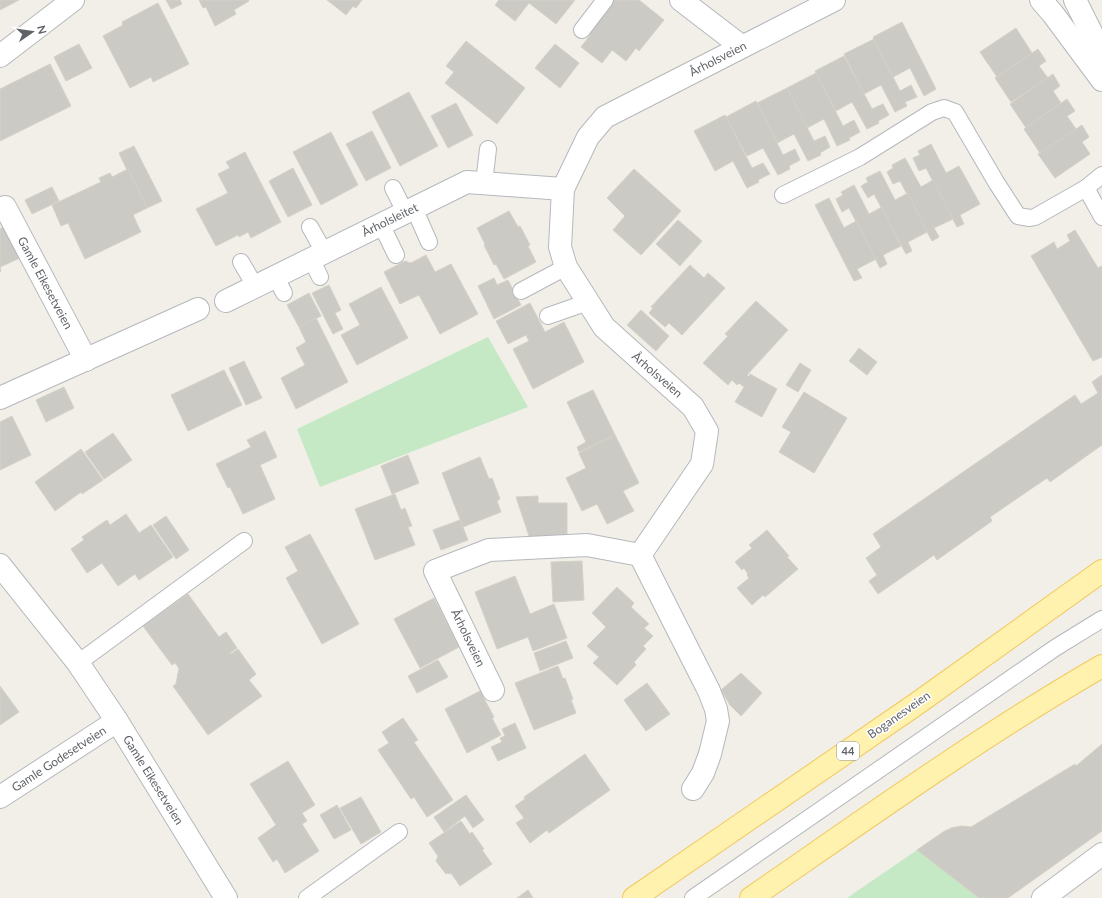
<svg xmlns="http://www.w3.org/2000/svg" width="1102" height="898" font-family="Lato,sans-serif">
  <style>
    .green { fill: #c5e8c5 }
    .building { fill: #cccac5; stroke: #d6d1c6 }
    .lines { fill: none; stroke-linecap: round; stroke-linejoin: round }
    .service-casing { stroke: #b5b8bc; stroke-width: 18 }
    .minor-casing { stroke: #b5b8bc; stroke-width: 24 }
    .primary-casing { stroke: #f2c960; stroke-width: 24 }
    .service { stroke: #fff; stroke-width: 16 }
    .minor { stroke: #fff; stroke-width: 22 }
    .primary { stroke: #fff2af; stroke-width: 22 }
    .labels { text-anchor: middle; stroke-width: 3; stroke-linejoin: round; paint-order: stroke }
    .shield { fill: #fff; stroke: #8f9295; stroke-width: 1 }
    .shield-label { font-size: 11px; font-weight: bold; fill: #5f6368 }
    .street-label { font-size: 12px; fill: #5f6368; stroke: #fff }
  </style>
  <rect width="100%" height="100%" fill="#f1efe8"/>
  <g class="green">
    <path d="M 488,337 L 528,407 L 320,487 L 297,429 Z"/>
    <path d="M 917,850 L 979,898 L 847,898 Z"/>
  </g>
  <g class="building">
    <path d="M 0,0 L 19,0 L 0,10 Z"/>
    <path d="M 166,0 L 180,0 L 182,4 L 171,9 Z"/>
    <path d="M 199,0 L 248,0 L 249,1 L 234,10 L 236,14 L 215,26 L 206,7 L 203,8 Z"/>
    <path d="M 327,0 L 362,0 L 356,8 L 353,6 L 346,15 Z"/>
    <path d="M 499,0 L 575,0 L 556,24 L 529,3 L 515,21 L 495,5 Z"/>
    <path d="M 612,0 L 639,0 L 664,20 L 639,51 L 636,48 L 626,61 L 612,50 L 602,63 L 581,47 L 591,34 L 588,31 Z"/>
    <path d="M 158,3 L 189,64 L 153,82 L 151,77 L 130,88 L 103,36 L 123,25 L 122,22 Z"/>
    <path d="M 902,22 L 936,89 L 924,96 L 910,68 L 893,77 L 873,37 Z"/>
    <path d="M 1016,28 L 1032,53 L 997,77 L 980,52 Z"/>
    <path d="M 874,39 L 900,91 L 911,85 L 917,97 L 905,102 L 907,106 L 895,112 L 881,85 L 864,94 L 844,54 Z"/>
    <path d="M 466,41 L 525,88 L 497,124 L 445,83 L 454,72 L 446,66 Z"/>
    <path d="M 79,44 L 92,68 L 66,81 L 54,57 Z"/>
    <path d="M 555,44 L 579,63 L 560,88 L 535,68 Z"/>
    <path d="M 1038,49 L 1046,61 L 1039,66 L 1048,78 L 1011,102 L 995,78 Z"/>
    <path d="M 844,56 L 872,109 L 883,104 L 889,115 L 878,121 L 879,123 L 867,129 L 852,102 L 836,111 L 815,71 Z"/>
    <path d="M 50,64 L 71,106 L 0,141 L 0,89 Z"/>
    <path d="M 816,73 L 843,126 L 854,120 L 860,132 L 849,138 L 850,140 L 837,146 L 824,119 L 807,128 L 787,88 Z"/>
    <path d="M 1053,74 L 1060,86 L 1053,91 L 1061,103 L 1026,128 L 1010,104 Z"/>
    <path d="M 787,88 L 814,141 L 825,136 L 830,147 L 820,153 L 821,155 L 808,161 L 794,134 L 777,143 L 757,103 Z"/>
    <path d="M 409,92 L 438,146 L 400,166 L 372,112 Z"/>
    <path d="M 1067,99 L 1075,111 L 1067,116 L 1076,129 L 1040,153 L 1024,129 Z"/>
    <path d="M 756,101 L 783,155 L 795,149 L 800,160 L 789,166 L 790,169 L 778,175 L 763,148 L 747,156 L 726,117 Z"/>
    <path d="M 456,103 L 473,135 L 448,148 L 431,116 Z"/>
    <path d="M 725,115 L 752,168 L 763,163 L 770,174 L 758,180 L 759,182 L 747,188 L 733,161 L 715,171 L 694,131 Z"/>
    <path d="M 1082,125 L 1089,137 L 1082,142 L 1090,154 L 1055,178 L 1038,154 Z"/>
    <path d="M 372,131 L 391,168 L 366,181 L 346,144 Z"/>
    <path d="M 331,132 L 358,185 L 321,205 L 293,152 Z"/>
    <path d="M 931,144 L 946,173 L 959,166 L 980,204 L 960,215 L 964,224 L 957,227 L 926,168 L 919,171 L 913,158 L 920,155 L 918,151 Z"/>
    <path d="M 134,146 L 162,201 L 147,208 L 128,169 L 127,170 L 119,153 Z"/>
    <path d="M 245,152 L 281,222 L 251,238 L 248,232 L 239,237 L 238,235 L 216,246 L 196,209 L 228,193 L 218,174 L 230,168 L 226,162 Z"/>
    <path d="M 905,158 L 921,187 L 933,180 L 953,219 L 934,228 L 939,237 L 932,241 L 900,181 L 893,184 L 887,172 L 893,168 L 892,165 Z"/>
    <path d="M 293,168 L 312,205 L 288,217 L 269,181 Z"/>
    <path d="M 128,169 L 147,208 L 133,215 L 141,232 L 85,259 L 68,223 L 61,226 L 52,205 L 101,182 L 99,178 L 110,173 L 112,177 Z"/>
    <path d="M 634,169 L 681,211 L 641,255 L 613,230 L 625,216 L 607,198 Z"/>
    <path d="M 880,171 L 895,200 L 908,193 L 927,232 L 908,242 L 912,251 L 906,254 L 874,194 L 868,198 L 861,186 L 868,182 L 866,178 Z"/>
    <path d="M 854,185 L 869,214 L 882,207 L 901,246 L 883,255 L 887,264 L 880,268 L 849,208 L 842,212 L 836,199 L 843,195 L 841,192 Z"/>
    <path d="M 52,187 L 59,201 L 32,214 L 25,200 Z"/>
    <path d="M 829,198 L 844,228 L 856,221 L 876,259 L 857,269 L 862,278 L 854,281 L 815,205 Z"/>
    <path d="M 509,211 L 518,227 L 520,226 L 530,245 L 528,246 L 536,262 L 504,279 L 496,264 L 494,265 L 484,245 L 485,244 L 477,228 Z"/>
    <path d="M 678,220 L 702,241 L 680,266 L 656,244 Z"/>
    <path d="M 5,226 L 20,258 L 0,267 L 1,271 L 0,272 L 0,229 Z"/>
    <path d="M 1075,230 L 1098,268 L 1102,266 L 1102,357 L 1093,361 L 1031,256 L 1054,242 L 1057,249 L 1070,241 L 1067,235 Z"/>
    <path d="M 426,255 L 435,272 L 451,264 L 478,314 L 440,334 L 419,295 L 400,304 L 384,272 L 405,261 L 411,263 Z"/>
    <path d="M 690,265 L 704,278 L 708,273 L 725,288 L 682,335 L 669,323 L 665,327 L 649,313 L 653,308 L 651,307 Z"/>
    <path d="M 494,278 L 497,285 L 508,280 L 521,305 L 494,319 L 478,286 Z"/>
    <path d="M 329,285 L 341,310 L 335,313 L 343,329 L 333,334 L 312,293 Z"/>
    <path d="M 381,287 L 408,338 L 357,365 L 341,335 L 360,325 L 349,304 Z"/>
    <path d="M 309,293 L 321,316 L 299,327 L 287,305 Z"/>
    <path d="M 756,301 L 788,330 L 747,375 L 749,377 L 750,374 L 777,389 L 762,417 L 735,402 L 744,387 L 739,383 L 737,385 L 732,380 L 728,385 L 703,363 L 728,336 L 725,334 Z"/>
    <path d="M 530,303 L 545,332 L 564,322 L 584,362 L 533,389 L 513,349 L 529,341 L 526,335 L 508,344 L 496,321 Z"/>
    <path d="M 641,310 L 669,336 L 656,351 L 627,325 Z"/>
    <path d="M 316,318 L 348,382 L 296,409 L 281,378 L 305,365 L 296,348 L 306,342 L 299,327 Z"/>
    <path d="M 859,348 L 877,362 L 867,375 L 849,361 Z"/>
    <path d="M 244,361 L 262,398 L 246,405 L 229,368 Z"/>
    <path d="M 800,363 L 811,370 L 798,392 L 786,385 Z"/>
    <path d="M 224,370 L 242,405 L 188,431 L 171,395 Z"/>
    <path d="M 1102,375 L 1102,445 L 1050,482 L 1047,478 L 990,517 L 992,521 L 937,560 L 934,555 L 878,594 L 869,581 L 877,575 L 866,558 L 881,547 L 873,534 L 1075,395 L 1081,404 L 1098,393 L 1092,382 Z"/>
    <path d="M 64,387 L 74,408 L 46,422 L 36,400 Z"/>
    <path d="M 593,390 L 615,435 L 579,452 L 577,447 L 586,442 L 567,402 Z"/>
    <path d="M 804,392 L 847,418 L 814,473 L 779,452 L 791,432 L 782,427 Z"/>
    <path d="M 12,416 L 31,455 L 0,470 L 0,422 Z"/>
    <path d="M 265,431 L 277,457 L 260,465 L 275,499 L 243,514 L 230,487 L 228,488 L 216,464 L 251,447 L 247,440 Z"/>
    <path d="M 113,433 L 132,460 L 104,479 L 85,452 Z"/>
    <path d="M 615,435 L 639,483 L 623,491 L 634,511 L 607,524 L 597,504 L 582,511 L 566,478 L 586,468 L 579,453 Z"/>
    <path d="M 81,449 L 103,480 L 82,494 L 81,492 L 55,511 L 35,482 Z"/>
    <path d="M 408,455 L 419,483 L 392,494 L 381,466 Z"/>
    <path d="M 480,457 L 489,479 L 492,478 L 500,499 L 497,501 L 501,512 L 463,527 L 442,473 Z"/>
    <path d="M 395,494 L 401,510 L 405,508 L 412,526 L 408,527 L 415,545 L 375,560 L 355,509 Z"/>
    <path d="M 538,496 L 538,503 L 567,503 L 567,539 L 530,539 L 516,497 Z"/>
    <path d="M 126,514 L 139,533 L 151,525 L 173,557 L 139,580 L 135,574 L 118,586 L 102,563 L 87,573 L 71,549 L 84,540 L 82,537 L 107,520 L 110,525 Z"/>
    <path d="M 166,516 L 189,550 L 176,559 L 153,525 Z"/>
    <path d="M 460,520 L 468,540 L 441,550 L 433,530 Z"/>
    <path d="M 767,530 L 789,556 L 787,557 L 798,569 L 765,597 L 763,595 L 752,605 L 737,588 L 749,578 L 747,575 L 748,574 L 744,568 L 742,570 L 735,562 L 752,548 L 749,545 Z"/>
    <path d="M 310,534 L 359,624 L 322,644 L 286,578 L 298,571 L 285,547 Z"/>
    <path d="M 582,561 L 584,600 L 553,602 L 551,562 Z"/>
    <path d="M 515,576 L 530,614 L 554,604 L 567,638 L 533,651 L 528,637 L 497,649 L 475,592 Z"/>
    <path d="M 617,587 L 634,603 L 631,607 L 649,624 L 644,628 L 653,636 L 643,646 L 646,649 L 634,662 L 636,665 L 617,685 L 593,663 L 599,657 L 587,646 L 606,627 L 592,613 Z"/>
    <path d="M 188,594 L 219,637 L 226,632 L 237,648 L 230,653 L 231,654 L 238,649 L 256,674 L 249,680 L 262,696 L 208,735 L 173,686 L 176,684 L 179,668 L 175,663 L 172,665 L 143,626 Z"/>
    <path d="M 434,598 L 459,647 L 420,668 L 394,619 Z"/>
    <path d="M 566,641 L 573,658 L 540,671 L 534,653 Z"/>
    <path d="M 438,660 L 448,677 L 417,693 L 408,676 Z"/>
    <path d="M 558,666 L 563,679 L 565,678 L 573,699 L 571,700 L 576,713 L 534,730 L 515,683 Z"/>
    <path d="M 741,673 L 762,693 L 741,716 L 730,705 L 721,690 Z"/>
    <path d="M 647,683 L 670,714 L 646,731 L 624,700 Z"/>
    <path d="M 0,686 L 19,712 L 0,725 Z"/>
    <path d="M 480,691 L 494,717 L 492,718 L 501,735 L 467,753 L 445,709 Z"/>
    <path d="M 403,718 L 418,740 L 414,742 L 453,800 L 427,817 L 414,797 L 411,799 L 378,750 L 389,743 L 382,732 Z"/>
    <path d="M 515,723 L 526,748 L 498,761 L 491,747 L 502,742 L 500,738 L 505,736 L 502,729 Z"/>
    <path d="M 1102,744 L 1102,831 L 1008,898 L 979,898 L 917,850 L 943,832 L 951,828 L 961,826 L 971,827 L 1075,764 L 1076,766 Z"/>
    <path d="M 585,754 L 610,790 L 549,833 L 547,830 L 530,843 L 516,823 L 524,818 L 515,806 L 525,799 L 524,797 Z"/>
    <path d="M 288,761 L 315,805 L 302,813 L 307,821 L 302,824 L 319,851 L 285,873 L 277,859 L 273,862 L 258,838 L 276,825 L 250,784 Z"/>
    <path d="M 466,795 L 484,820 L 473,828 L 465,816 L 444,832 L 434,817 Z"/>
    <path d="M 361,797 L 381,832 L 361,844 L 340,808 Z"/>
    <path d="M 337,805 L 351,830 L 334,839 L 320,815 Z"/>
    <path d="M 461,821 L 470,834 L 472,832 L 484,849 L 482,850 L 492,864 L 460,886 L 451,873 L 449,874 L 448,873 L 446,874 L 436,861 L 438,856 L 429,843 Z"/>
    <path d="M 528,890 L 533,898 L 517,898 Z"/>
  </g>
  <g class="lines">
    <g class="service-casing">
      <g id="service">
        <path d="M 582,30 L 605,0"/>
        <path d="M 484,183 L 488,149"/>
        <path d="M 393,188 L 405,212"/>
        <path d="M 1086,188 L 1102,217"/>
        <path d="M 783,195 L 860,157 L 932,112 L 944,108 L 955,112 L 996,182 L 1018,216 L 1030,218 L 1035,217 L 1086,188 L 1102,175"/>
        <path d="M 414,208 L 429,242"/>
        <path d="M 381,224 L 396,255"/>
        <path d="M 310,227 L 324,252"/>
        <path d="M 311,258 L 320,277"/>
        <path d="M 241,262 L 255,286"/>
        <path d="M 275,276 L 284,293"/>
        <path d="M 521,291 L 566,267"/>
        <path d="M 548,316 L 588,302"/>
        <path d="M 78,663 L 244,541"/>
        <path d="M 307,898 L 399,832"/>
        <path d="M 693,898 L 1055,648 L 1102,619"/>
      </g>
    </g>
    <g class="minor-casing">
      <g id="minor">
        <path d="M 681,0 L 741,46"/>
        <path d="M 1041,0 L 1053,14 L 1102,80"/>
        <path d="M 1075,0 L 1102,54"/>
        <path d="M 0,56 L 73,0"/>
        <path d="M 5,207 L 86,360"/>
        <path d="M 226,301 L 467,182 L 563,189"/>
        <path d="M 0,398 L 198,309"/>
        <path d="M 640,555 L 709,691 L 716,709 L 718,721 L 710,754 L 703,773 L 693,789"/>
        <path d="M 0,565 L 78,663 L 117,721 L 226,898"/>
        <path d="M 493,690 L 435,571 L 489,550 L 587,545 L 640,555 L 702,464 L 707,431 L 693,407 L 604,327 L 566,267 L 560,247 L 563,189 L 588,137 L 605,117 L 834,0"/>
        <path d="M 0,797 L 117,721"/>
        <path d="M 1043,898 L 1102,854"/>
      </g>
    </g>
    <g class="primary-casing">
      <g id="primary">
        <path d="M 634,898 L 915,705 L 1102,571"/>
        <path d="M 751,898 C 867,818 981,736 1102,666"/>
      </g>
    </g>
    <use href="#service" class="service"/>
    <use href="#minor" class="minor"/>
    <use href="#primary" class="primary"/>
  </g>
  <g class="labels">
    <rect class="shield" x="837" y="742" width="22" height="18" rx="3"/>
    <g class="shield-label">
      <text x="848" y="755">44</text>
    </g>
    <g class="street-label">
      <text transform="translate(718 59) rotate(-27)" y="4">Årholsveien</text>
      <text transform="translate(390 220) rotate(-26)" y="4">Årholsleitet</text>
      <text transform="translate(45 283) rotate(62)" y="4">Gamle Eikesetveien</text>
      <text transform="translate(657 375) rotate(41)" y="4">Årholsveien</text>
      <text transform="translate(468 638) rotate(64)" y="4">Årholsveien</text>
      <text transform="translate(899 715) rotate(-35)" y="4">Boganesveien</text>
      <text transform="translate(59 759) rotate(-33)" y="4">Gamle Godesetveien</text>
      <text transform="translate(153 780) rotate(58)" y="4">Gamle Eikesetveien</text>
    </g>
  </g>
  <g transform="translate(32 32) rotate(77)" stroke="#ffffff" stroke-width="3" paint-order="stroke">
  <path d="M0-3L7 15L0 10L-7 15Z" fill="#5f6368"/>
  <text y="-6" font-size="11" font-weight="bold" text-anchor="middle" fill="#5f6368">N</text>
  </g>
</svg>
